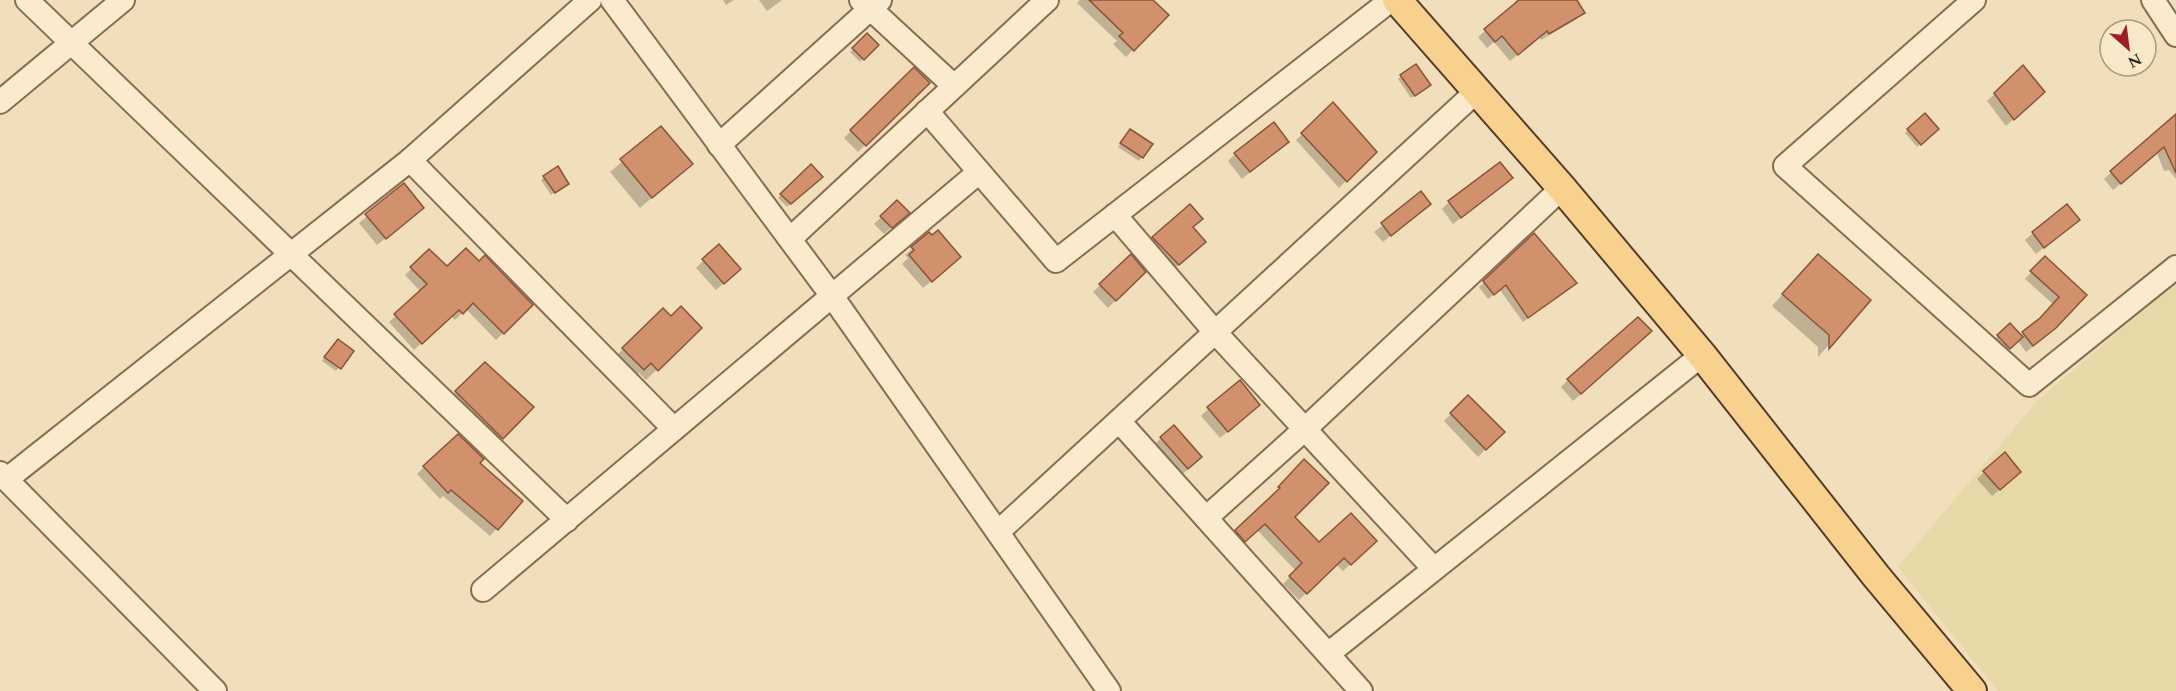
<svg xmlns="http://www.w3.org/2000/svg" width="2176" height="691" font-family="Spectral,serif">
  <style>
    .farmland { fill: #e7d9a7 }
    .shadow { fill: #0003 }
    .building { fill: #d2916d; stroke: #8a5338; stroke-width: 1.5 }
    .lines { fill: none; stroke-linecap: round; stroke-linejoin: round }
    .minor-casing { stroke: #896d53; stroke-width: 26 }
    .major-casing { stroke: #563b29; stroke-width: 32 }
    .minor { stroke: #fbebce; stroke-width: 22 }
    .major { stroke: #f9d18e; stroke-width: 28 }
  </style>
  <rect width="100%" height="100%" fill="#f1deba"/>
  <path class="farmland" d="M 2176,283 L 2176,691 L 1998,691 L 1898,567 L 2038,400 Z"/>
  <g class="shadow">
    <path d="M 723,0 L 734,0 L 726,5 Z"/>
    <path d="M 759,0 L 782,0 L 767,11 Z"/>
    <path d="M 1080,0 L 1147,0 L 1167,15 L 1126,57 L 1113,44 L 1117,41 L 1077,3 Z"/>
    <path d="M 1516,0 L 1575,0 L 1583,12 L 1575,20 L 1541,40 L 1539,37 L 1510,61 L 1494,42 L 1487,48 L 1478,37 L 1516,4 L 1515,2 Z"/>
    <path d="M 867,36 L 877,45 L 860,62 L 850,52 Z"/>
    <path d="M 2023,67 L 2036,99 L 2006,126 L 1987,101 Z"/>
    <path d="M 914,69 L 928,83 L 858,152 L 844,138 Z"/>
    <path d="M 1401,76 L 1426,88 L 1411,98 L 1398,79 Z"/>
    <path d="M 1333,104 L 1375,152 L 1339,188 L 1296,140 Z"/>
    <path d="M 1925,115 L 1934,132 L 1917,147 L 1905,133 Z"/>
    <path d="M 2176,116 L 2176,179 L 2169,170 L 2164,171 L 2157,153 L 2113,190 L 2104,179 Z"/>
    <path d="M 661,128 L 691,164 L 640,208 L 610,172 Z"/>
    <path d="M 1127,135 L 1142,157 L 1139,161 L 1118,147 Z"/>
    <path d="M 1287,142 L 1242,179 L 1228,161 L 1235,154 Z"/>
    <path d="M 811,166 L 818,181 L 787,207 L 778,198 Z"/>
    <path d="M 544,177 L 564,187 L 551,195 L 541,180 Z"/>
    <path d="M 1511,178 L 1453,224 L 1442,209 L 1449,202 Z"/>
    <path d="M 404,185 L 415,215 L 377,245 L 359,223 Z"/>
    <path d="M 1421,194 L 1429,204 L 1383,242 L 1374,232 Z"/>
    <path d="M 897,202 L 900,220 L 884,234 L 874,224 Z"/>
    <path d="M 1190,206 L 1191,228 L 1197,248 L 1172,271 L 1146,245 Z"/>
    <path d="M 2078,220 L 2036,254 L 2025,240 L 2033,233 Z"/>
    <path d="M 929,234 L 952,264 L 923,288 L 902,264 L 908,258 L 905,255 Z"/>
    <path d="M 1534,235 L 1575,283 L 1523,322 L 1500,290 L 1488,299 L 1479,287 Z"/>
    <path d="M 429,251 L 447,269 L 531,305 L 496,340 L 466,309 L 455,320 L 451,316 L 414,350 L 389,322 L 421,292 L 405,275 Z"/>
    <path d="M 1130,256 L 1144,272 L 1108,308 L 1093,292 Z"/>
    <path d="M 2045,258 L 2085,296 L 2048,335 L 2026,352 L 2017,340 L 2005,351 L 1995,339 L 1998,336 L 2020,336 L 2054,305 L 2025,279 Z"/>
    <path d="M 703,261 L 732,276 L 716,290 L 696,268 Z"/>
    <path d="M 1807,267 L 1869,300 L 1818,357 L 1818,347 L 1772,306 Z"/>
    <path d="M 663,310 L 671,318 L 700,328 L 646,380 L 639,373 L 632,380 L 612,360 Z"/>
    <path d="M 1643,339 L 1573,401 L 1561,387 L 1568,380 Z"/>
    <path d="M 335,344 L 352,351 L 336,371 L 322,361 Z"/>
    <path d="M 485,364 L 532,407 L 494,445 L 448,399 Z"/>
    <path d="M 1468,397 L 1502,432 L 1478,457 L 1444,421 Z"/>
    <path d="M 1208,409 L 1251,412 L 1220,438 L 1201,416 Z"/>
    <path d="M 1161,438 L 1193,465 L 1180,476 L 1154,445 Z"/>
    <path d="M 1305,461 L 1293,517 L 1319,544 L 1375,541 L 1343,571 L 1336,564 L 1299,600 L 1283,584 L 1296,571 L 1257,530 L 1238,548 L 1229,539 L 1274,496 L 1272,495 Z"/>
    <path d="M 478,464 L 521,501 L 490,536 L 443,496 L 440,499 L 417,474 L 424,467 Z"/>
    <path d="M 1984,472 L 2012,479 L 1992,496 L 1977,479 Z"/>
  </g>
  <g class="building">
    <path d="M 1089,0 L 1153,0 L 1169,15 L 1134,51 L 1119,36 L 1123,33 Z"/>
    <path d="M 1519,0 L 1577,0 L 1585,13 L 1549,34 L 1547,31 L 1518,55 L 1502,36 L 1495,42 L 1484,29 Z"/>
    <path d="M 867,33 L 879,45 L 864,60 L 852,48 Z"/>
    <path d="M 1416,64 L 1431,85 L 1415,96 L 1400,75 Z"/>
    <path d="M 2023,65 L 2045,92 L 2014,120 L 1994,93 Z"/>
    <path d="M 914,67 L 930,83 L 866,146 L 850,130 Z"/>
    <path d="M 1333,102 L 1377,152 L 1347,182 L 1301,133 Z"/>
    <path d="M 1925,113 L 1939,129 L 1921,145 L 1907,129 Z"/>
    <path d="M 2176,114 L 2176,173 L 2164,147 L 2121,184 L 2110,171 Z"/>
    <path d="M 1274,122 L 1289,142 L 1250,172 L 1234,153 Z"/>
    <path d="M 661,126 L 693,164 L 652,198 L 620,159 Z"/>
    <path d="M 1130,129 L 1153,144 L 1143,158 L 1120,143 Z"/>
    <path d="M 1500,162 L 1513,178 L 1461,218 L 1448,201 Z"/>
    <path d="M 811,164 L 823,177 L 791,204 L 780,194 Z"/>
    <path d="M 558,166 L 569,184 L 555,193 L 543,176 Z"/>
    <path d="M 404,183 L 424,208 L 386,239 L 365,214 Z"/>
    <path d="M 1421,191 L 1431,204 L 1391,236 L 1381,223 Z"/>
    <path d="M 897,200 L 910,213 L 892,228 L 880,216 Z"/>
    <path d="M 1190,204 L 1203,219 L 1193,227 L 1206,242 L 1179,265 L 1152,237 Z"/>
    <path d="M 2067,204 L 2080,220 L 2044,248 L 2032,232 Z"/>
    <path d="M 938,230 L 961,257 L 932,282 L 909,255 L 914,250 L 911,247 L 929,232 L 932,235 Z"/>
    <path d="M 1534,233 L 1577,283 L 1528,318 L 1506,285 L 1494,295 L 1483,281 Z"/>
    <path d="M 719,244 L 741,269 L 724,284 L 702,259 Z"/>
    <path d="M 466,248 L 479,261 L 485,255 L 533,305 L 504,334 L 473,303 L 463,314 L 459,310 L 422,344 L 394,314 L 427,284 L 410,267 L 429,249 L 447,266 Z"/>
    <path d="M 1131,254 L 1146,272 L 1116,301 L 1099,284 Z"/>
    <path d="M 1818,254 L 1871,300 L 1829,349 L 1829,335 L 1782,294 Z"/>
    <path d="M 2045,256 L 2087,295 L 2056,328 L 2033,346 L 2022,332 L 2040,318 L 2059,297 L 2030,271 Z"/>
    <path d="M 681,306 L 702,328 L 658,371 L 651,363 L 644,370 L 622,348 L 663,308 L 671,316 Z"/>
    <path d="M 1638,317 L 1652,331 L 1581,394 L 1567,379 Z"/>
    <path d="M 2010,323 L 2023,337 L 2010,349 L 1997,335 Z"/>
    <path d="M 338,339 L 354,351 L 341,369 L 324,357 Z"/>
    <path d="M 485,362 L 534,407 L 503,439 L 455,391 Z"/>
    <path d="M 1240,380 L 1260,405 L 1228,432 L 1207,407 Z"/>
    <path d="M 1468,395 L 1505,432 L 1486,450 L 1450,413 Z"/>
    <path d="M 1174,425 L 1202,457 L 1188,469 L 1160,437 Z"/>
    <path d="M 458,434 L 484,459 L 480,463 L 523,501 L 498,530 L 451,490 L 448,493 L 423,466 Z"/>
    <path d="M 2005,452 L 2021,472 L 2000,490 L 1983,471 Z"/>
    <path d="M 1304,459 L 1329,483 L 1295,517 L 1319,542 L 1351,513 L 1377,541 L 1351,565 L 1344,558 L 1307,594 L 1289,576 L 1302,563 L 1265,524 L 1245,542 L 1235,530 L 1280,488 L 1278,487 Z"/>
  </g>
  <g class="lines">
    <g class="minor-casing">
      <g id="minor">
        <path d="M 27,0 L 567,520"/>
        <path d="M 612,0 L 832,296 L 1109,691"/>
        <path d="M 861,0 L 954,86"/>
        <path d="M 1974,0 L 1785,166 L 2029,385 L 2176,267"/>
        <path d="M 2153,0 L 2176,35"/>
        <path d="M 0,102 L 123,0"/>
        <path d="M 927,111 L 1056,261 L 1391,0"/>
        <path d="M 719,145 L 880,0"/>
        <path d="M 410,160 L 674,429"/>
        <path d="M 1115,215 L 1215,332 L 1434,569"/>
        <path d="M 790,239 L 1047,0"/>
        <path d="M 1119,421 L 1361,691"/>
        <path d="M 0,473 L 215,691"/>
        <path d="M 7,479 L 410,160 L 590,0"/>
        <path d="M 1206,518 L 1305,429 L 1562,188"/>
        <path d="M 998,532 L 1477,91"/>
        <path d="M 483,590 L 979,172"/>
        <path d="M 1328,654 L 1702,355"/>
      </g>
    </g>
    <g class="major-casing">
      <path id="major" d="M 1397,0 L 1562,188 L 1702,355 L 1876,576 L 1972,691"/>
    </g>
    <use href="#minor" class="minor"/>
    <use href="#major" class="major"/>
  </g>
  <g transform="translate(2128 48) rotate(152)"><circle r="28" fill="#f8e8ca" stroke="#aa9a84" stroke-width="1.5"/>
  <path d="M0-4.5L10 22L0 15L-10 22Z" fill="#9c1f27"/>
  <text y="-9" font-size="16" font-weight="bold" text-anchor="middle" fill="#36261a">N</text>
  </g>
</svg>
